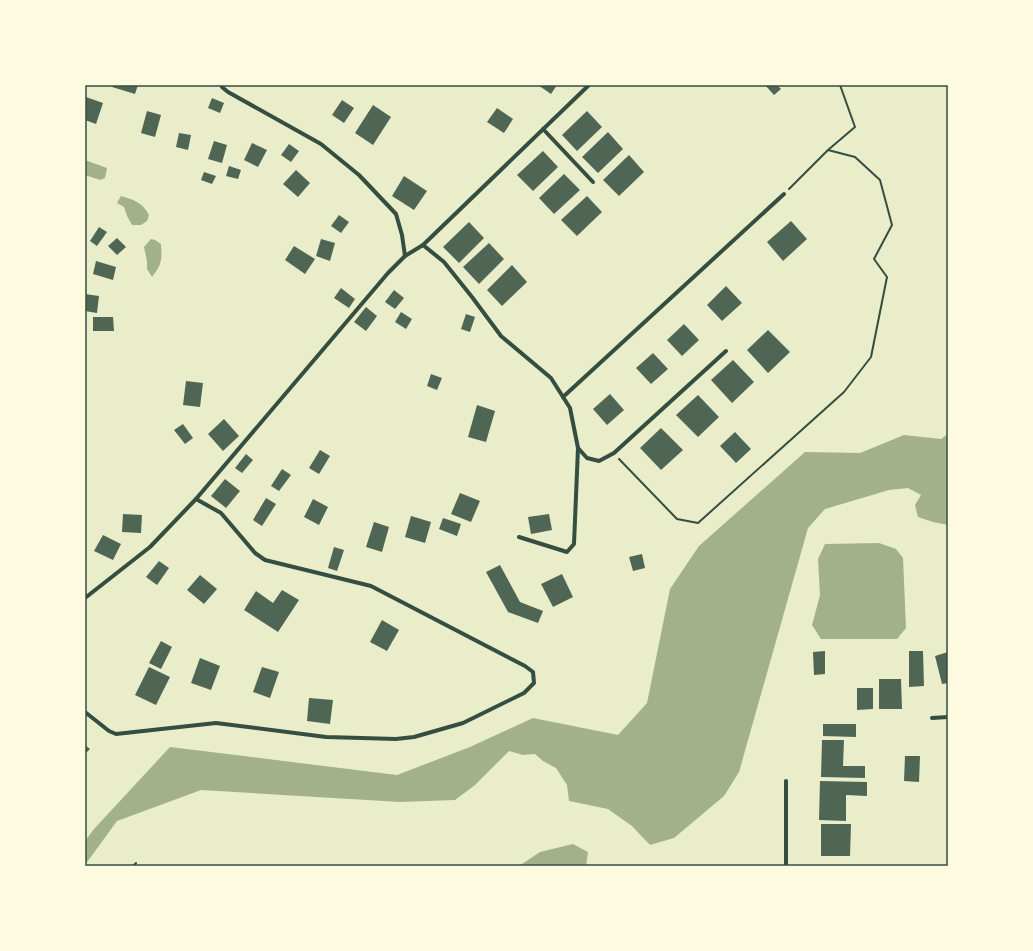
<svg xmlns="http://www.w3.org/2000/svg" width="1033" height="951" font-family="'Roboto Condensed',sans-serif">
  <style>
    .water { fill: #a3b18a }
    .building { fill: #4f6655 }
    .lines { fill: none; stroke-linecap: round; stroke-linejoin: round }
    .path { stroke: #344e41; stroke-width: 2 }
    .minor { stroke: #344e41; stroke-width: 4 }
    .neatline { fill: none; stroke: #344e41; stroke-width: 1.5 }
  </style>
  <rect width="100%" height="100%" fill="#e9edc9"/>
  <g class="water">
    <path d="M 85,160 L 107,168 L 105,178 L 100,180 L 85,175 Z"/>
    <path d="M 121,196 C 134,200 142,202 149,215 L 147,221 L 141,225 L 132,225 L 127,216 L 124,207 L 117,203 Z"/>
    <path d="M 151,239 L 155,240 L 161,244 C 162,260 162,264 152,277 L 147,269 L 147,261 L 144,247 Z"/>
    <path d="M 948,434 L 948,525 L 933,522 L 918,517 L 915,505 L 921,495 L 908,488 L 889,490 L 825,509 L 808,528 L 739,772 L 724,796 L 674,838 L 650,845 L 632,826 L 608,809 L 569,801 L 567,785 L 556,768 L 543,761 L 535,754 L 523,755 L 509,751 L 475,785 L 455,800 L 400,802 L 201,790 L 117,821 L 85,865 L 85,841 L 94,829 L 170,747 L 397,775 L 470,747 L 533,718 L 618,735 L 647,703 L 670,589 L 699,546 L 805,452 L 860,453 L 904,435 L 941,439 Z"/>
    <path d="M 879,543 L 896,549 L 903,558 L 906,628 L 897,639 L 821,639 L 812,625 L 820,595 L 818,559 L 825,544 Z"/>
    <path d="M 573,844 L 588,852 L 586,866 L 519,866 L 540,852 Z"/>
  </g>
  <g class="building">
    <path d="M 113,85 L 138,85 L 135,94 L 112,87 Z"/>
    <path d="M 538,85 L 557,85 L 551,94 Z"/>
    <path d="M 765,85 L 777,85 L 781,89 L 774,95 Z"/>
    <path d="M 86,97 L 103,103 L 96,124 L 85,120 L 85,101 Z"/>
    <path d="M 212,98 L 224,103 L 220,113 L 208,108 Z"/>
    <path d="M 342,100 L 354,108 L 344,123 L 332,115 Z"/>
    <path d="M 373,105 L 391,117 L 373,145 L 355,133 Z"/>
    <path d="M 497,108 L 513,119 L 504,133 L 487,122 Z"/>
    <path d="M 147,111 L 161,115 L 155,137 L 141,133 Z"/>
    <path d="M 587,111 L 602,127 L 577,151 L 562,135 Z"/>
    <path d="M 608,132 L 623,149 L 598,173 L 582,157 Z"/>
    <path d="M 179,133 L 191,135 L 188,150 L 176,147 Z"/>
    <path d="M 214,141 L 227,145 L 222,163 L 208,159 Z"/>
    <path d="M 252,143 L 267,150 L 258,167 L 244,160 Z"/>
    <path d="M 289,144 L 299,151 L 291,162 L 281,155 Z"/>
    <path d="M 543,151 L 558,167 L 533,191 L 517,175 Z"/>
    <path d="M 629,155 L 644,172 L 619,196 L 603,180 Z"/>
    <path d="M 229,166 L 241,170 L 238,179 L 226,176 Z"/>
    <path d="M 296,170 L 310,183 L 298,197 L 283,184 Z"/>
    <path d="M 204,172 L 216,176 L 212,184 L 201,180 Z"/>
    <path d="M 564,174 L 580,190 L 554,214 L 539,198 Z"/>
    <path d="M 404,176 L 427,191 L 414,210 L 392,196 Z"/>
    <path d="M 587,196 L 602,212 L 577,236 L 561,220 Z"/>
    <path d="M 339,215 L 349,222 L 341,233 L 331,226 Z"/>
    <path d="M 791,221 L 807,239 L 783,261 L 767,242 Z"/>
    <path d="M 469,222 L 484,238 L 459,263 L 443,247 Z"/>
    <path d="M 99,227 L 107,232 L 97,246 L 90,241 Z"/>
    <path d="M 117,238 L 126,247 L 117,255 L 108,246 Z"/>
    <path d="M 321,239 L 335,243 L 330,261 L 316,256 Z"/>
    <path d="M 489,243 L 504,259 L 479,284 L 463,267 Z"/>
    <path d="M 294,246 L 315,259 L 305,274 L 285,260 Z"/>
    <path d="M 96,261 L 116,267 L 113,280 L 93,274 Z"/>
    <path d="M 512,265 L 527,282 L 502,306 L 487,290 Z"/>
    <path d="M 726,286 L 742,303 L 722,321 L 707,305 Z"/>
    <path d="M 341,288 L 355,299 L 349,308 L 334,298 Z"/>
    <path d="M 394,290 L 404,298 L 395,309 L 385,302 Z"/>
    <path d="M 85,294 L 99,296 L 97,313 L 85,311 Z"/>
    <path d="M 366,307 L 377,316 L 366,331 L 354,322 Z"/>
    <path d="M 401,312 L 412,319 L 406,329 L 395,322 Z"/>
    <path d="M 466,314 L 475,317 L 470,332 L 461,329 Z"/>
    <path d="M 93,317 L 113,317 L 114,331 L 93,331 Z"/>
    <path d="M 684,324 L 699,340 L 682,356 L 667,340 Z"/>
    <path d="M 768,330 L 790,352 L 768,373 L 747,350 Z"/>
    <path d="M 653,353 L 668,369 L 651,384 L 636,368 Z"/>
    <path d="M 733,360 L 754,382 L 732,403 L 711,380 Z"/>
    <path d="M 431,374 L 442,378 L 437,390 L 427,386 Z"/>
    <path d="M 186,381 L 203,383 L 200,407 L 183,405 Z"/>
    <path d="M 610,394 L 624,410 L 607,425 L 593,409 Z"/>
    <path d="M 698,395 L 719,417 L 698,437 L 676,415 Z"/>
    <path d="M 477,405 L 495,411 L 486,442 L 468,437 Z"/>
    <path d="M 224,419 L 239,436 L 223,451 L 208,434 Z"/>
    <path d="M 183,424 L 193,438 L 185,444 L 174,430 Z"/>
    <path d="M 661,428 L 683,450 L 661,470 L 640,448 Z"/>
    <path d="M 735,432 L 751,449 L 736,463 L 720,446 Z"/>
    <path d="M 320,450 L 330,456 L 319,474 L 309,468 Z"/>
    <path d="M 246,454 L 253,460 L 242,473 L 235,468 Z"/>
    <path d="M 282,469 L 291,475 L 279,491 L 271,486 Z"/>
    <path d="M 225,479 L 240,491 L 226,508 L 211,496 Z"/>
    <path d="M 460,493 L 480,501 L 471,522 L 451,514 Z"/>
    <path d="M 266,498 L 276,504 L 262,526 L 253,520 Z"/>
    <path d="M 313,499 L 328,507 L 319,525 L 304,517 Z"/>
    <path d="M 123,514 L 142,515 L 141,533 L 122,532 Z"/>
    <path d="M 549,514 L 552,530 L 531,534 L 528,517 Z"/>
    <path d="M 411,516 L 431,522 L 425,543 L 405,537 Z"/>
    <path d="M 443,518 L 461,524 L 457,536 L 439,529 Z"/>
    <path d="M 374,522 L 389,527 L 382,552 L 366,547 Z"/>
    <path d="M 103,535 L 121,544 L 113,560 L 94,551 Z"/>
    <path d="M 334,547 L 344,550 L 337,571 L 328,568 Z"/>
    <path d="M 642,554 L 645,568 L 633,571 L 629,557 Z"/>
    <path d="M 159,561 L 169,568 L 157,585 L 146,577 Z"/>
    <path d="M 500,565 L 520,602 L 543,611 L 538,623 L 508,612 L 486,572 Z"/>
    <path d="M 562,574 L 573,597 L 553,607 L 541,584 Z"/>
    <path d="M 200,575 L 217,589 L 204,604 L 187,590 Z"/>
    <path d="M 282,590 L 299,600 L 278,632 L 244,610 L 256,591 L 273,603 Z"/>
    <path d="M 382,620 L 399,630 L 387,651 L 370,642 Z"/>
    <path d="M 161,641 L 172,647 L 161,669 L 149,663 Z"/>
    <path d="M 825,651 L 825,674 L 814,675 L 813,652 Z"/>
    <path d="M 909,651 L 923,651 L 924,686 L 909,687 Z"/>
    <path d="M 948,652 L 948,683 L 942,684 L 935,656 Z"/>
    <path d="M 200,658 L 220,666 L 211,690 L 191,683 Z"/>
    <path d="M 149,667 L 170,677 L 156,705 L 135,695 Z"/>
    <path d="M 262,667 L 279,672 L 270,698 L 253,692 Z"/>
    <path d="M 879,679 L 901,679 L 902,709 L 879,709 Z"/>
    <path d="M 857,688 L 873,688 L 873,709 L 857,710 Z"/>
    <path d="M 309,698 L 333,700 L 330,724 L 307,721 Z"/>
    <path d="M 823,724 L 856,724 L 856,737 L 823,736 Z"/>
    <path d="M 822,740 L 844,740 L 843,766 L 865,766 L 865,778 L 821,777 Z"/>
    <path d="M 85,745 L 90,749 L 85,754 Z"/>
    <path d="M 905,756 L 920,756 L 919,782 L 904,781 Z"/>
    <path d="M 820,781 L 867,782 L 867,796 L 846,795 L 846,821 L 819,820 Z"/>
    <path d="M 821,824 L 851,824 L 850,856 L 821,856 Z"/>
  </g>
  <g class="lines">
    <g class="path">
      <path d="M 789,189 L 828,150 L 855,127 L 840,85"/>
      <path d="M 619,459 L 677,519 L 698,523 L 844,392 L 871,357 L 887,277 L 874,259 L 892,225 L 880,180 L 855,157 L 828,150"/>
      <path d="M 133,866 L 136,863"/>
    </g>
    <g class="minor">
      <path d="M 222,87 L 228,92 L 321,144 L 359,175 L 396,214 L 402,235 L 405,256"/>
      <path d="M 543,129 L 593,182"/>
      <path d="M 423,245 L 444,262 L 472,297 L 501,336 L 551,378 L 570,408 L 578,448 L 587,458 L 599,461 L 614,453 L 726,351"/>
      <path d="M 563,397 L 784,194"/>
      <path d="M 519,537 L 567,552 L 574,544 L 578,448"/>
      <path d="M 85,598 L 150,547 L 196,499 L 388,273 L 405,256 L 423,245 L 589,85"/>
      <path d="M 85,712 L 109,731 L 116,734 L 216,723 L 326,737 L 396,739 L 414,737 L 463,723 L 524,693 L 534,683 L 533,672 L 525,666 L 371,586 L 265,560 L 255,553 L 221,513 L 196,499"/>
      <path d="M 932,718 L 948,717"/>
      <path d="M 786,866 L 786,781"/>
    </g>
  </g>
  <rect width="1033" height="951" fill="none" stroke="#fefae0" stroke-width="172"/>
  <rect x="86" y="86" width="861" height="779" class="neatline"/>
</svg>
